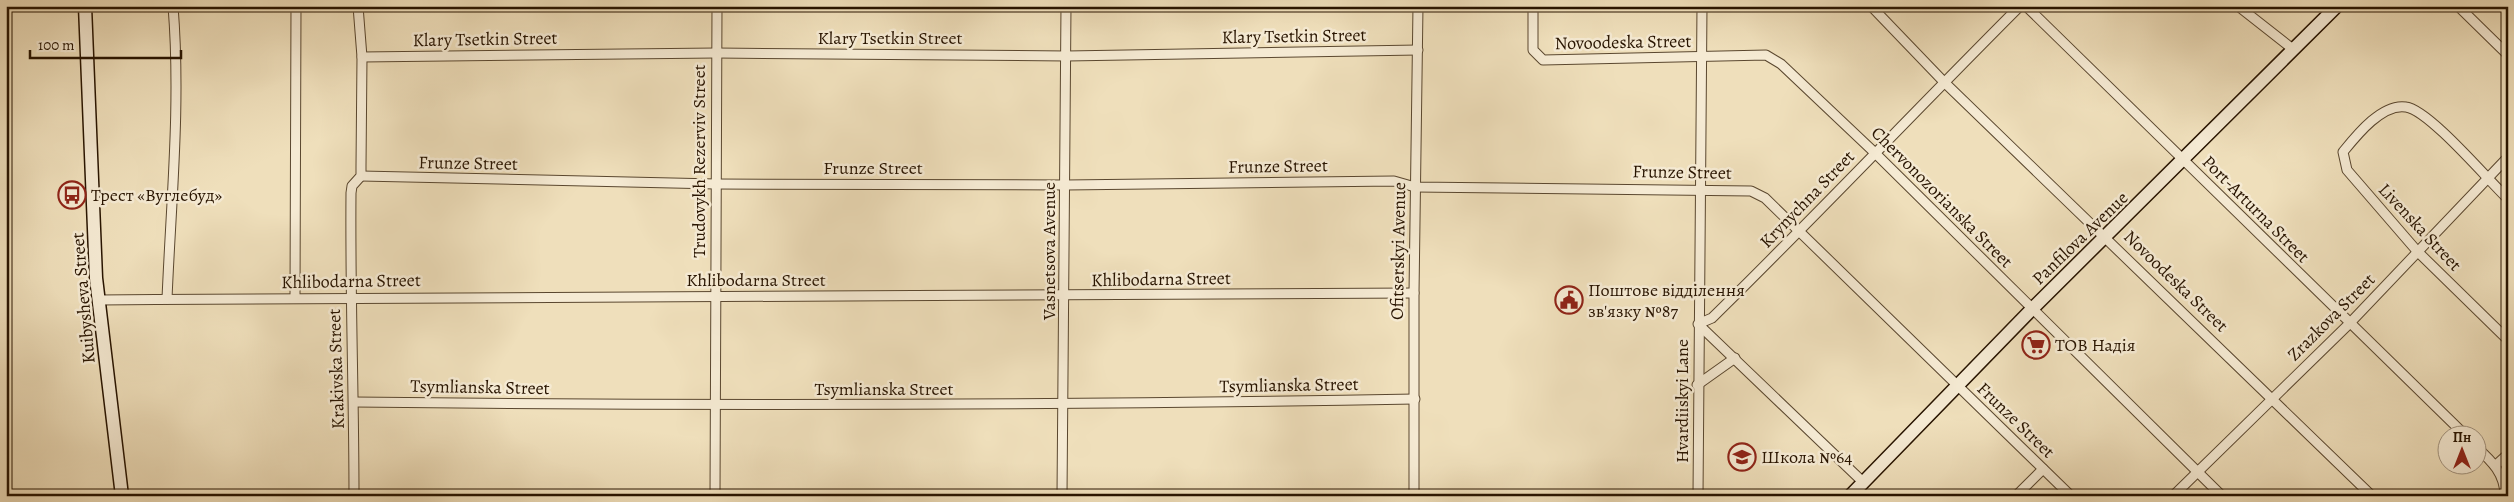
<svg xmlns="http://www.w3.org/2000/svg" width="2514" height="502" font-family="Alegreya,serif">
  <style>
    .lines { fill: none; stroke-linecap: round; stroke-linejoin: round }
    .minor-casing { stroke: #5a472f; stroke-width: 11 }
    .secondary-casing { stroke: #281400; stroke-width: 15 }
    .minor { stroke: #f5ead3; stroke-width: 9 }
    .secondary { stroke: #f5ead3; stroke-width: 12 }
    .labels { text-anchor: middle; stroke-width: 5; stroke-linejoin: round; paint-order: stroke }
    .street-label { font-size: 18px; fill: #281400; stroke: #f5ead3 }
    .poi-label { font-size: 18px; fill: #281400; stroke: #f5ead3; text-anchor: start }
  </style>
  <rect width="100%" height="100%" fill="#efdfbb"/>
  <filter id="stains"><feTurbulence type="fractalNoise" baseFrequency=".004" numOctaves="4"/><feColorMatrix values="0 0 0 0 .2 0 0 0 0 .09 0 0 0 0 .02 0 0 0 .5 -.17"/></filter>
  <radialGradient id="worn" r=".72"><stop offset=".6" stop-color="#630" stop-opacity="0"/><stop offset="1" stop-color="#630" stop-opacity=".3"/></radialGradient>
  <g class="lines">
    <g class="minor-casing">
      <g id="minor">
        <path d="M 1533,6 L 1533,50 L 1543,60 L 1766,55 L 1781,64 L 1874,152 L 2222,496"/>
        <path d="M 1871,6 L 1944,82 L 2372,496"/>
        <path d="M 2026,6 L 2464,434"/>
        <path d="M 2238,6 L 2294,50"/>
        <path d="M 2458,6 L 2508,55"/>
        <path d="M 362,57 L 716,53 L 1067,56 L 1418,50"/>
        <path d="M 361,176 L 716,184 L 1066,185 L 1394,181 L 1415,187 L 1751,191 L 1765,198 L 2071,496"/>
        <path d="M 2508,199 C 2488,180 2429,110 2406,107 C 2382,103 2356,136 2343,152 L 2347,170 L 2417,251 L 2508,340"/>
        <path d="M 295,298 L 296,6"/>
        <path d="M 167,299 C 171,201 181,104 173,6"/>
        <path d="M 99,300 C 537,296 975,298 1414,293"/>
        <path d="M 1697,385 L 1735,358"/>
        <path d="M 354,402 C 708,406 1061,405 1415,399"/>
        <path d="M 2476,447 C 2492,461 2505,474 2505,496"/>
        <path d="M 2496,465 L 2508,454"/>
        <path d="M 1863,482 L 1698,324 L 1712,318 C 1816,216 1917,109 2020,6"/>
        <path d="M 354,496 C 354,395 350,294 351,193 L 352,186 L 361,176 L 361,166 L 362,57 L 358,6"/>
        <path d="M 715,496 L 717,6"/>
        <path d="M 1062,496 L 1066,6"/>
        <path d="M 1414,496 L 1414,293 L 1418,6"/>
        <path d="M 1698,496 L 1702,6"/>
        <path d="M 2016,496 L 2043,469"/>
        <path d="M 2173,496 L 2349,324 L 2508,157"/>
      </g>
    </g>
    <g class="secondary-casing">
      <g id="secondary">
        <path d="M 85,6 L 96,278 L 122,496"/>
        <path d="M 1850,496 L 2032,309 L 2337,6"/>
      </g>
    </g>
    <use href="#minor" class="minor"/>
    <use href="#secondary" class="secondary"/>
  </g>
  <defs>
    <g id="bus-ring" transform="scale(1.4375)"><circle r="9.5" fill="#f5ead3" stroke="#8f2418" stroke-width="1.5"/><path d="M-5-6H5V4H4V6H2V4H-2V6H-4V4H-5ZM-3.5-4V0h7V-4ZM-3.5 1.2v1.5H-2V1.2ZM2 1.2v1.5H3.5V1.2Z" fill="#8f2418"/></g>
    <g id="civic-ring" transform="scale(1.4375)"><circle r="9.5" fill="#f5ead3" stroke="#8f2418" stroke-width="1.5"/><path d="M-.6-6.5H3V-4.5H.6V-3L4-1V1h2V6H-6V1h2V-1L-.6-3ZM-1.2 2.5V6h2.4V2.5Z" fill="#8f2418"/></g>
    <g id="supermarket-ring" transform="scale(1.4375)"><circle r="9.5" fill="#f5ead3" stroke="#8f2418" stroke-width="1.5"/><path d="M-6-5.5h2.5l.6 2H6L4.5 2H-2.5L-4.4-4H-6ZM-1.5 3.2a1.3 1.3 0 1 0 .1 0ZM3 3.2a1.3 1.3 0 1 0 .1 0Z" fill="#8f2418"/></g>
    <g id="school-ring" transform="scale(1.4375)"><circle r="9.5" fill="#f5ead3" stroke="#8f2418" stroke-width="1.5"/><path d="M0-5L7-2L0 1L-7-2ZM-4 1L0 2.5L4 1V4Q0 6-4 4Z" fill="#8f2418"/></g>
  </defs>
  <g fill-rule="evenodd">
    <use href="#bus-ring" x="72" y="195"/>
    <use href="#civic-ring" x="1569" y="300"/>
    <use href="#supermarket-ring" x="2036" y="345"/>
    <use href="#school-ring" x="1742" y="457"/>
  </g>
  <g class="labels">
    <g class="street-label">
      <text transform="translate(1294 36) rotate(-1)" y="6">Klary Tsetkin Street</text>
      <text x="890" y="44">Klary Tsetkin Street</text>
      <text transform="translate(485 39) rotate(-1)" y="6">Klary Tsetkin Street</text>
      <text transform="translate(1623 42) rotate(-1)" y="6">Novoodeska Street</text>
      <text transform="translate(699 161) rotate(-90)" y="6">Trudovykh Rezerviv Street</text>
      <text transform="translate(468 163) rotate(1)" y="6">Frunze Street</text>
      <text transform="translate(1278 166) rotate(-1)" y="6">Frunze Street</text>
      <text x="873" y="174">Frunze Street</text>
      <text transform="translate(1682 172) rotate(1)" y="6">Frunze Street</text>
      <text transform="translate(1942 197) rotate(45)" y="6">Chervonozorianska Street</text>
      <text transform="translate(1807 199) rotate(-46)" y="6">Krynychna Street</text>
      <text transform="translate(2256 209) rotate(45)" y="6">Port-Arturna Street</text>
      <text transform="translate(2420 227) rotate(47)" y="6">Livenska Street</text>
      <text transform="translate(2080 238) rotate(-44)" y="6">Panfilova Avenue</text>
      <text transform="translate(1049 251) rotate(-90)" y="6">Vasnetsova Avenue</text>
      <text transform="translate(1398 251) rotate(-89)" y="6">Ofitserskyi Avenue</text>
      <text transform="translate(1161 279) rotate(-1)" y="6">Khlibodarna Street</text>
      <text x="756" y="286">Khlibodarna Street</text>
      <text transform="translate(351 281) rotate(-1)" y="6">Khlibodarna Street</text>
      <text transform="translate(2176 281) rotate(44)" y="6">Novoodeska Street</text>
      <text transform="translate(83 298) rotate(-95)" y="6">Kuibysheva Street</text>
      <text transform="translate(2331 317) rotate(-45)" y="6">Zrazkova Street</text>
      <text transform="translate(336 369) rotate(-92)" y="6">Krakivska Street</text>
      <text transform="translate(1289 385) rotate(-1)" y="6">Tsymlianska Street</text>
      <text transform="translate(480 387) rotate(1)" y="6">Tsymlianska Street</text>
      <text x="884" y="395">Tsymlianska Street</text>
      <text transform="translate(1682 401) rotate(-90)" y="6">Hvardiiskyi Lane</text>
      <text transform="translate(2016 420) rotate(44)" y="6">Frunze Street</text>
    </g>
    <g class="poi-label">
      <text x="91" y="201">Трест «Вуглебуд»</text>
      <text x="1588" y="296">Поштове відділення<tspan x="1588" dy="21">зв'язку №87</tspan></text>
      <text x="2055" y="351">ТОВ Надія</text>
      <text x="1761" y="463">Школа №64</text>
    </g>
  </g>
  <rect width="2514" height="502" fill="none" stroke="#efdfbb" stroke-width="25"/>
  <rect x="8" y="8" width="2499" height="487" fill="none" stroke="#281400" stroke-width="2.5"/>
  <rect x="12" y="12" width="2489" height="477" fill="none" stroke="#281400"/>
  <g transform="translate(2462 450)"><circle r="24" fill="#f5ead3" stroke="#a3947f"/>
  <path d="M0-4L9 19L0 12L-9 19Z" fill="#8f2418"/>
  <text y="-8" font-size="14" font-weight="bold" text-anchor="middle" fill="#281400">Пн</text>
  </g>
  <path d="M30 50v8h151v-8" fill="none" stroke="#281400" stroke-width="2.5"/>
  <text x="38" y="50" font-size="15" fill="#281400" stroke="#f5ead3" stroke-width="4" paint-order="stroke">100 m</text>
  <rect width="100%" height="100%" filter="url(#stains)"/>
  <rect width="100%" height="100%" fill="url(#worn)"/>
</svg>
